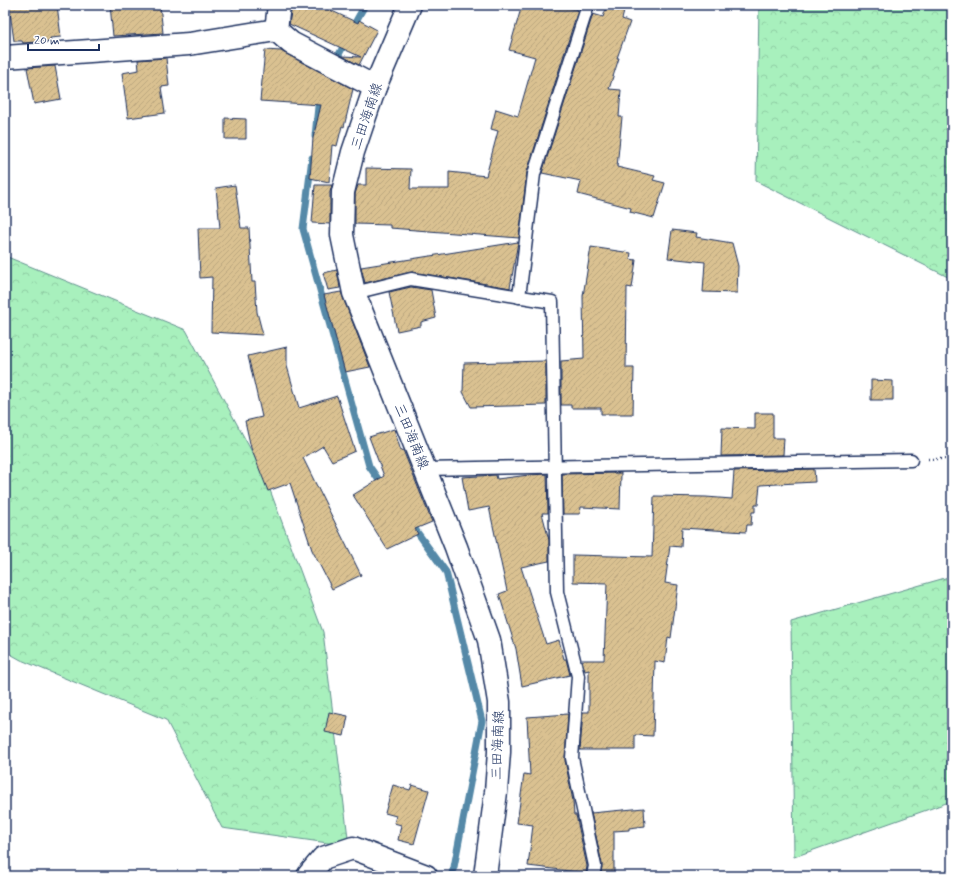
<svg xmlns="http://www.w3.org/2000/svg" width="957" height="881" font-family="Mynerve,'Klee One',sans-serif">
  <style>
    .forest { fill: url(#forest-crowns); stroke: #62908e }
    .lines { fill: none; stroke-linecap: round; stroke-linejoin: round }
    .stream { stroke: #5489a8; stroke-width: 7 }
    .building { fill: url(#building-hatch); stroke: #1b2f5e }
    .lane-casing { stroke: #1b2f5e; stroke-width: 15 }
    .street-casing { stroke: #1b2f5e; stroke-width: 25 }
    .secondary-casing { stroke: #1b2f5e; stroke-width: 25 }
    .path { stroke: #1b2f5e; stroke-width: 2.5; stroke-dasharray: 1 3; stroke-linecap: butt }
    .lane { stroke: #fff; stroke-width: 12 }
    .street { stroke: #fff; stroke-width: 22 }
    .secondary { stroke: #fff; stroke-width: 22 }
    .labels { text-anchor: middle; stroke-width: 3; stroke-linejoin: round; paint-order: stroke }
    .street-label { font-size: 14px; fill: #1b2f5e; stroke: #fff }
  </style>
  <defs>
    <pattern id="forest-crowns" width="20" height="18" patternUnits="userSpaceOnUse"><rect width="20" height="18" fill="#a8f0bd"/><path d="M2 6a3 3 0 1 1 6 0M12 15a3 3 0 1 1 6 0" fill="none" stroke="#90cea5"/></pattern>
    <pattern id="building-hatch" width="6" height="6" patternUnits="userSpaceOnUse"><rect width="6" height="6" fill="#dac191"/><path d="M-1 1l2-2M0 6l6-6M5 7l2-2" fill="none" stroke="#baa67f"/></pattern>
  </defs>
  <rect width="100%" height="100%" fill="#fff"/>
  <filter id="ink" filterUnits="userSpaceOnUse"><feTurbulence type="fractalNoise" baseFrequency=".025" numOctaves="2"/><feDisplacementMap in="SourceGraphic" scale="8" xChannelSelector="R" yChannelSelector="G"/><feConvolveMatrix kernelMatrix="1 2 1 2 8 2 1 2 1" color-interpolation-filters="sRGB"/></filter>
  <g filter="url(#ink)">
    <g class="forest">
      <path d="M 759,5 L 952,5 L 952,279 L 756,181 Z"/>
      <path d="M 5,256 L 186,330 L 264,474 L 323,632 L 349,846 L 222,828 L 166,720 L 21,660 L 5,651 Z"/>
      <path d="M 952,576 L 952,801 L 794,857 L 791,622 Z"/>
    </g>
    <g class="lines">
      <g class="stream">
        <path d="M 351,30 L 365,5"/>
        <path d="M 334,64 L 346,41"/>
        <path d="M 315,136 L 319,97"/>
        <path d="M 312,158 L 303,229 L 369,466 L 383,486"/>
        <path d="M 412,525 L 446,572 L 482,721 L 454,867 L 451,876"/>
      </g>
    </g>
    <g class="building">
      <path d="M 9,5 L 57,5 L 61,37 L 50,38 L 51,41 L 23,43 L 22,41 L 14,41 Z"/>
      <path d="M 110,5 L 160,5 L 163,33 L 113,36 Z"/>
      <path d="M 294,5 L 319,5 L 358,23 L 359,20 L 377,30 L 359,65 L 342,56 L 361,57 L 289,24 L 291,12 Z"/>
      <path d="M 522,5 L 559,5 L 578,10 L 527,172 L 519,238 L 390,228 L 390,225 L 355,224 L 355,194 L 358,185 L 366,185 L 366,168 L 411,169 L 410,189 L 449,189 L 449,172 L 486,176 L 498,131 L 491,129 L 496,109 L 518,116 L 535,57 L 509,50 Z"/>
      <path d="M 607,6 L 624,12 L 622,19 L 630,22 L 617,58 L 619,58 L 609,89 L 621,90 L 619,117 L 622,117 L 617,167 L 655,176 L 653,180 L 665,183 L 654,218 L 630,212 L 631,208 L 578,194 L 581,181 L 542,173 L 593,14 L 603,17 Z"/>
      <path d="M 265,50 L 281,51 L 353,89 L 344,127 L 342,126 L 337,146 L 332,145 L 329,182 L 310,178 L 313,138 L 321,105 L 260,101 Z"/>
      <path d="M 166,58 L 169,86 L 161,87 L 165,113 L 128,118 L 122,73 L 139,70 L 138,60 Z"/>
      <path d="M 55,66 L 61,99 L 34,104 L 27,68 Z"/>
      <path d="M 225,118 L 246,119 L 246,139 L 225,139 Z"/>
      <path d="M 235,185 L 241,228 L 249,228 L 252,282 L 255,282 L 257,312 L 263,335 L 211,332 L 212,277 L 200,278 L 198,228 L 220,228 L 216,188 Z"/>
      <path d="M 315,185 L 332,185 L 330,192 L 330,224 L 312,223 Z"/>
      <path d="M 672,230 L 697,233 L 696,237 L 732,243 L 738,266 L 737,293 L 703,292 L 705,262 L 668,258 Z"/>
      <path d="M 518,242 L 510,288 L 412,272 L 365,283 L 361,267 Z"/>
      <path d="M 591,247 L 631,253 L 630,259 L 636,260 L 632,288 L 627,287 L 626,368 L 634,368 L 633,414 L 601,414 L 601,408 L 571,408 L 571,405 L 561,405 L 561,361 L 584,359 L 583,296 Z"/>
      <path d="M 337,270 L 340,288 L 328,290 L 323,273 Z"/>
      <path d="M 411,287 L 431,290 L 436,318 L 421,322 L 421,326 L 397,331 L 389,292 Z"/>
      <path d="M 341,292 L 370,367 L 345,372 L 324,295 Z"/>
      <path d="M 287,347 L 287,366 L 299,408 L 337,396 L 355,451 L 332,461 L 323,446 L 303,458 L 361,575 L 332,589 L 312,550 L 290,483 L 268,491 L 251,448 L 245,421 L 262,417 L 248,356 Z"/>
      <path d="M 546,361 L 546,405 L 471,407 L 463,392 L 464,363 Z"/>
      <path d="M 871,380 L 893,381 L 893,400 L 871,400 Z"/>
      <path d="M 755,413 L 773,413 L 773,438 L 784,438 L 783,455 L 721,456 L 722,428 L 755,429 Z"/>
      <path d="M 394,429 L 401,451 L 403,450 L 432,522 L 415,529 L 418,534 L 387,549 L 353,495 L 384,476 L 369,437 Z"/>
      <path d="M 814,469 L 815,482 L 760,485 L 758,505 L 755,505 L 755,512 L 752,512 L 751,525 L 747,525 L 746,532 L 682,528 L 681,547 L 670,546 L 665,583 L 678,585 L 671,638 L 668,637 L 665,663 L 655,661 L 653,736 L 635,735 L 635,750 L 580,750 L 583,712 L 589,712 L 589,670 L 585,671 L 582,660 L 604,660 L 607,583 L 573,582 L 573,555 L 652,557 L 654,496 L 706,497 L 732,499 L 734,471 Z"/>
      <path d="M 621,473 L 620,509 L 581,507 L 580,514 L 563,514 L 562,474 Z"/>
      <path d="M 547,474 L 548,513 L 542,513 L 549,540 L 549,561 L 521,567 L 546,644 L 559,640 L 564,659 L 566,659 L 570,675 L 522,686 L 516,649 L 499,594 L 507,591 L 489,507 L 468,511 L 462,477 L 496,475 L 497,479 L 529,475 Z"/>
      <path d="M 329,712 L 348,716 L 344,736 L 325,732 Z"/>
      <path d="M 568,714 L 565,760 L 573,801 L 574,815 L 576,815 L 587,866 L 586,873 L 528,866 L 533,825 L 517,823 L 524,774 L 530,775 L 527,717 Z"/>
      <path d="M 393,785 L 410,790 L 412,785 L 429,790 L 414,844 L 398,840 L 401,825 L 394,823 L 396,816 L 385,813 Z"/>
      <path d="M 644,808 L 645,826 L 629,828 L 629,830 L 614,831 L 614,876 L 601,875 L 602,864 L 591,813 Z"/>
    </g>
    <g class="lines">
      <g class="lane-casing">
        <g id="lane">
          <path d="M 354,293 L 411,279 L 552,302 L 557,592 L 578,676 L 572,758 L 595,866 L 593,876"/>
          <path d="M 519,297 L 534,174 L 588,5"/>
          <path d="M 425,469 L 911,460"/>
        </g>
      </g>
      <g class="street-casing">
        <g id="street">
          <path d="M 279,5 L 276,30 L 291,43 L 375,87"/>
          <path d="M 5,57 L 189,44 L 276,30"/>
          <path d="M 308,876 L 323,858 L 353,848 L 426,876"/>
        </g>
      </g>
      <g class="secondary-casing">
        <path id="secondary" d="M 410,5 L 375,87 L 353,152 L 343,192 L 342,235 L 354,293 L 456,547 L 489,640 L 499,702 L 499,752 L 496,792 L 485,876"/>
      </g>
      <path class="path" d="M 928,459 L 952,459"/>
      <use href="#lane" class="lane"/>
      <use href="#street" class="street"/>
      <use href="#secondary" class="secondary"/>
    </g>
  </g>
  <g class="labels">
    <g class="street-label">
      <text transform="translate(366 116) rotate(-71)" y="5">三田海南線</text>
      <text transform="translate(412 436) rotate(68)" y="5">三田海南線</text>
      <text transform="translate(497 745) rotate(-88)" y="5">三田海南線</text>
    </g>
  </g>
  <rect width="957" height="881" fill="none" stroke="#fff" stroke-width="20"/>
  <rect x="10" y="10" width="937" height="861" fill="none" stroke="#1b2f5e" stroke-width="1.5" filter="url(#ink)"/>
  <path d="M28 44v6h71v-6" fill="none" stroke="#1b2f5e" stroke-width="2"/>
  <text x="34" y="44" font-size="12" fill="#1b2f5e" stroke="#ffffff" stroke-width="3" paint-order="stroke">20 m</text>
</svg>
